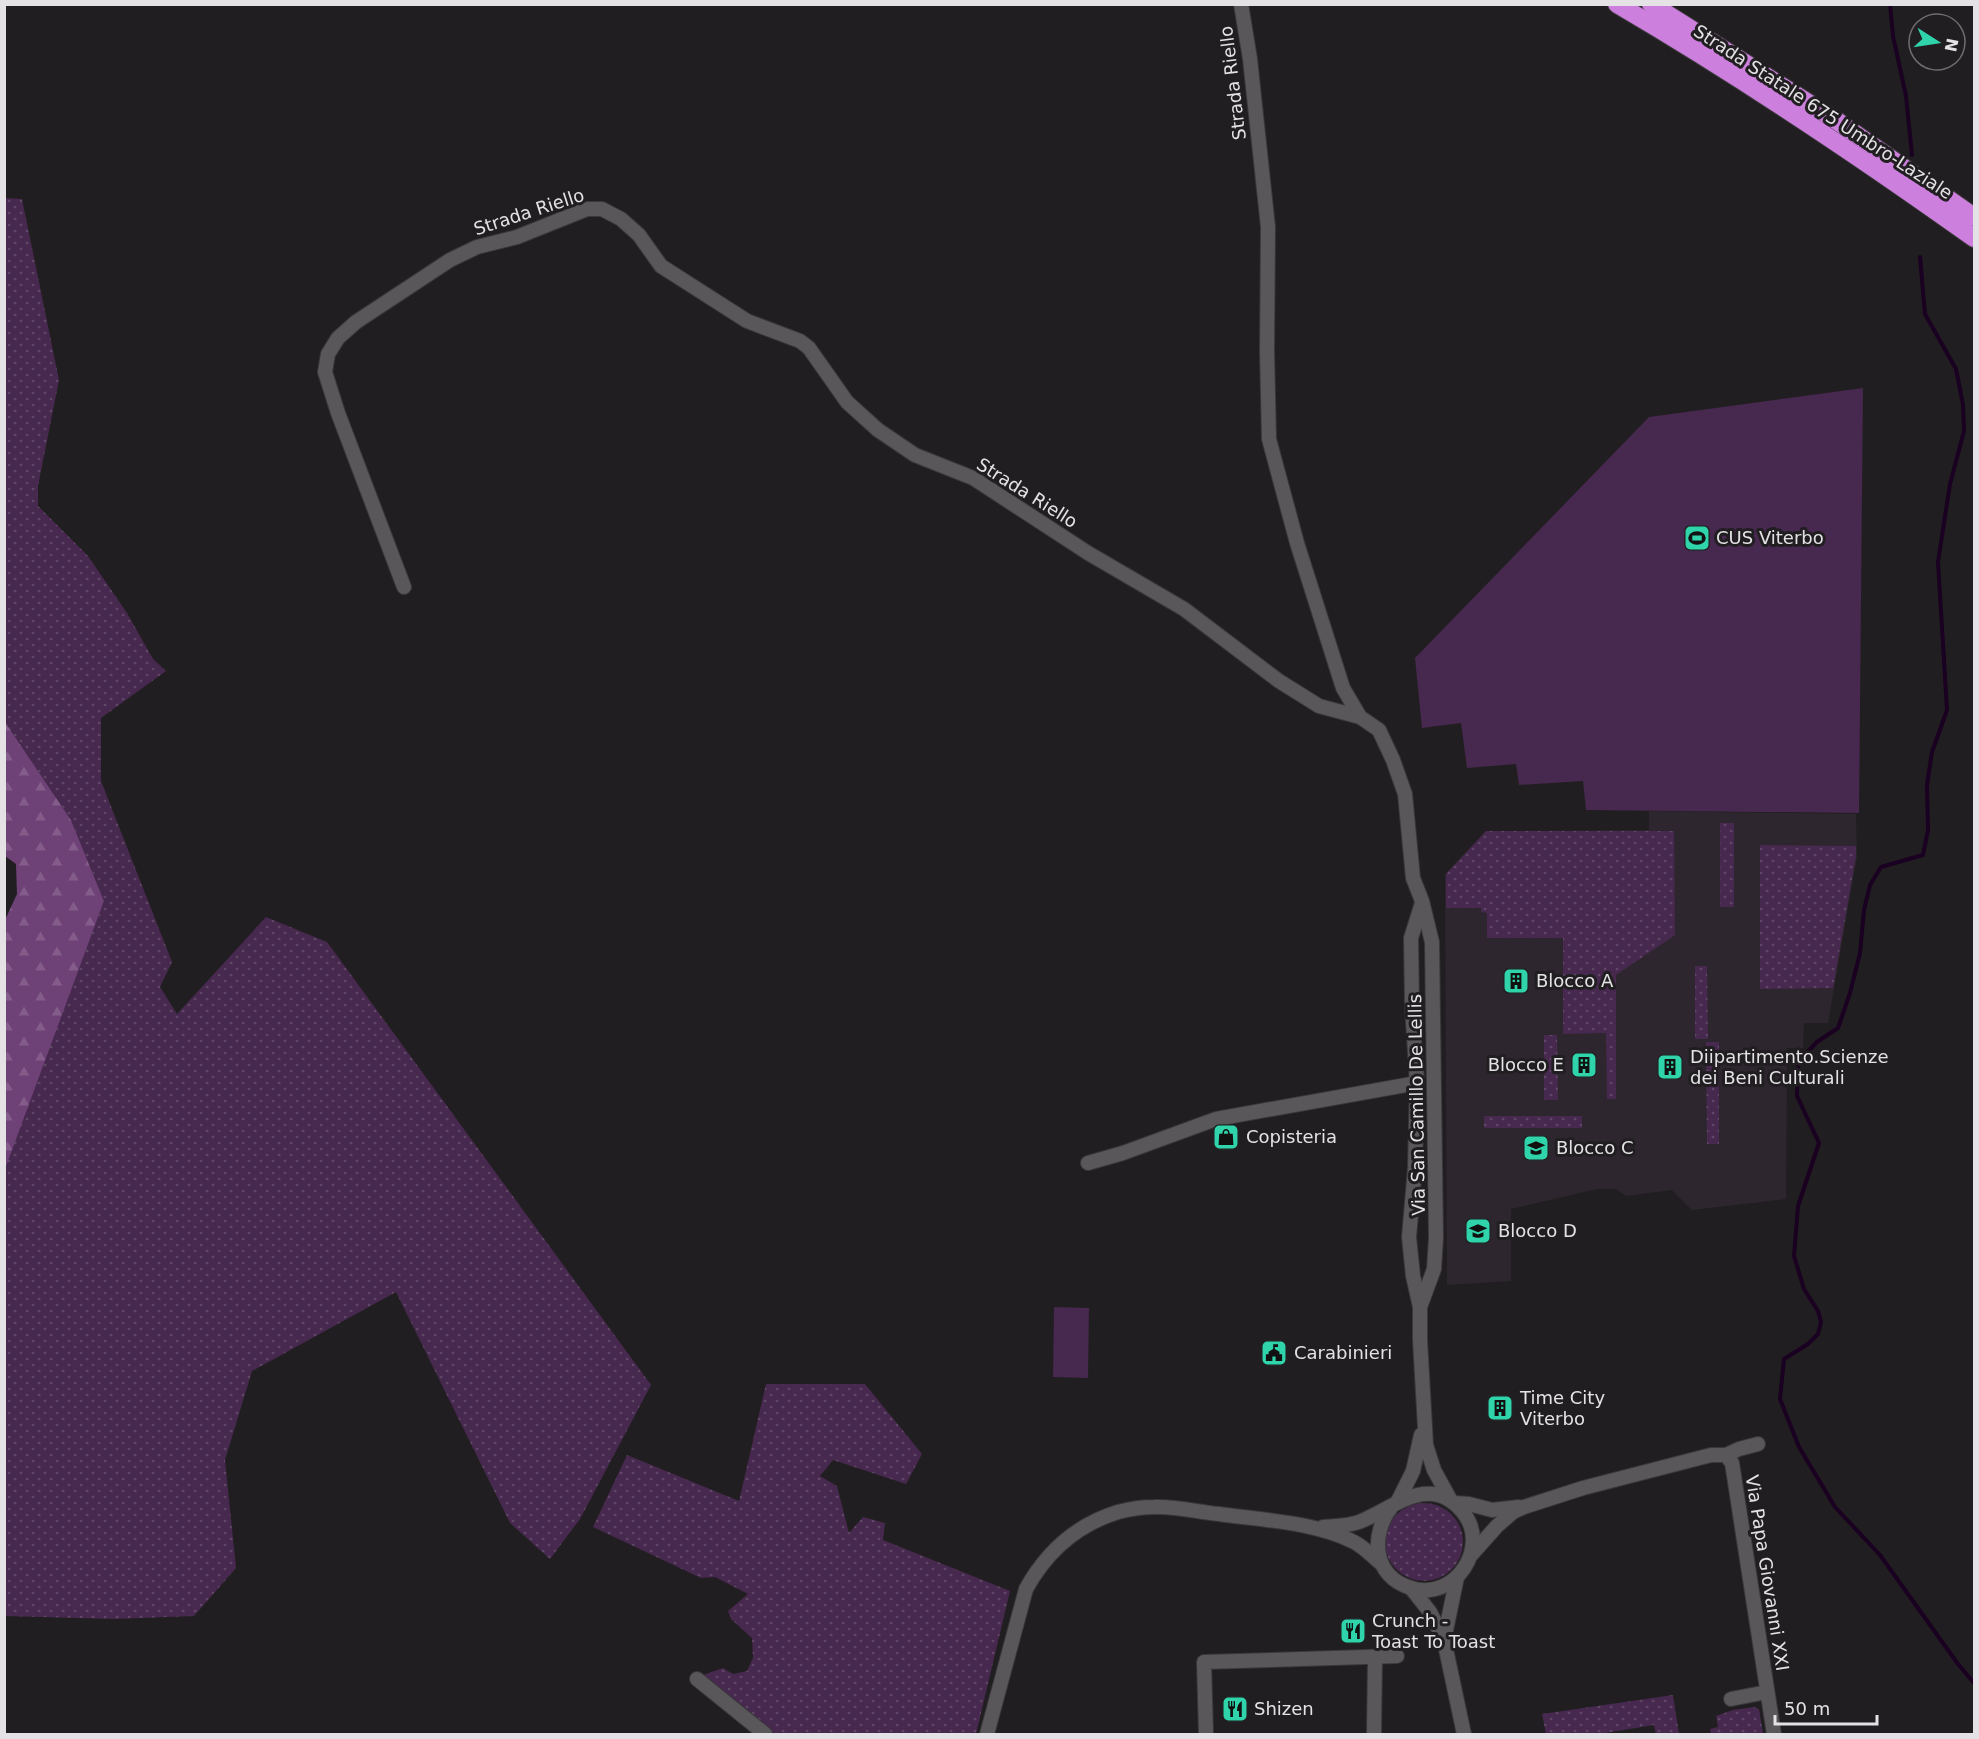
<svg xmlns="http://www.w3.org/2000/svg" width="1979" height="1739" font-family="'DejaVu Sans',sans-serif">
  <style>
    .built { fill: #2d262e }
    .grass { fill: url(#grass-dots) }
    .forest { fill: url(#forest-firs) }
    .pitch { fill: #47284e }
    .lines { fill: none; stroke-linecap: round; stroke-linejoin: round }
    .stream { stroke: #1a0021; stroke-width: 4 }
    .minor-casing { stroke: #3a383b; stroke-width: 16 }
    .highway-casing { stroke: #3a383b; stroke-width: 20 }
    .minor { stroke: #5a575b; stroke-width: 14 }
    .highway { stroke: #cc7fdd; stroke-width: 18 }
    .labels { text-anchor: middle; stroke-width: 6; stroke-linejoin: round; paint-order: stroke }
    .street-label { font-size: 18px; fill: #e4e2e4; stroke: #211e21 }
    .poi-label { font-size: 18px; fill: #e4e2e4; stroke: #211e21; text-anchor: start }
  </style>
  <defs>
    <pattern id="grass-dots" width="8" height="8" patternUnits="userSpaceOnUse" patternTransform="scale(1.5)"><rect width="8" height="8" fill="#47284e"/><path d="M2 2h.1M6 6h.1" fill="none" stroke="#614767" stroke-width="1.8" stroke-linecap="round"/></pattern>
    <pattern id="forest-firs" width="22" height="20" patternUnits="userSpaceOnUse" patternTransform="scale(1.5)"><rect width="22" height="20" fill="#6e4177"/><path d="M5 1l3.5 6h-7zM16 11l3.5 6h-7z" fill="#835c8a"/></pattern>
  </defs>
  <rect width="100%" height="100%" fill="#211e21"/>
  <path class="built" d="M 1649,811 L 1856,814 L 1857,856 L 1828,1023 L 1804,1023 L 1803,1048 L 1787,1048 L 1786,1199 L 1692,1210 L 1672,1190 L 1626,1196 L 1616,1189 L 1597,1189 L 1511,1209 L 1511,1281 L 1447,1285 L 1445,874 L 1486,831 L 1649,830 Z"/>
  <g class="grass">
    <path d="M 5,198 L 22,199 L 59,380 L 38,486 L 38,506 L 88,556 L 127,613 L 153,659 L 166,671 L 101,718 L 101,781 L 172,962 L 160,987 L 177,1014 L 266,917 L 327,942 L 651,1385 L 580,1519 L 550,1559 L 510,1523 L 396,1292 L 252,1371 L 225,1460 L 236,1568 L 194,1616 L 115,1619 L 5,1616 L 4,1169 L 104,901 L 71,820 L 5,722 Z"/>
    <rect x="1720" y="823" width="14" height="84"/>
    <path d="M 1486,831 L 1674,831 L 1675,935 L 1616,975 L 1616,1099 L 1607,1099 L 1606,1033 L 1563,1034 L 1563,938 L 1487,938 L 1487,913 L 1481,912 L 1481,908 L 1446,908 L 1446,874 Z"/>
    <path d="M 1760,845 L 1856,846 L 1856,856 L 1833,988 L 1760,989 Z"/>
    <path d="M 1695,966 L 1707,966 L 1708,1039 L 1695,1039 Z"/>
    <path d="M 1544,1035 L 1557,1035 L 1558,1100 L 1544,1100 Z"/>
    <path d="M 1706,1042 L 1719,1042 L 1719,1144 L 1707,1144 Z"/>
    <rect x="1484" y="1116" width="98" height="12"/>
    <path d="M 766,1384 L 865,1384 L 922,1454 L 906,1484 L 833,1460 L 820,1476 L 837,1486 L 849,1533 L 863,1517 L 885,1523 L 883,1540 L 1010,1591 L 976,1734 L 775,1734 L 703,1675 L 723,1668 L 733,1674 L 747,1671 L 753,1658 L 752,1638 L 731,1619 L 728,1611 L 748,1594 L 715,1577 L 701,1578 L 593,1527 L 627,1455 L 739,1501 Z"/>
    <circle cx="1424" cy="1542" r="39"/>
    <path d="M 1673,1695 L 1679,1734 L 1656,1734 L 1654,1725 L 1599,1734 L 1546,1734 L 1542,1714 Z"/>
    <path d="M 1754,1707 L 1759,1709 L 1763,1734 L 1711,1734 L 1710,1729 L 1718,1727 L 1716,1716 L 1733,1710 Z"/>
  </g>
  <path class="forest" d="M 5,722 L 71,820 L 104,901 L 5,1169 L 5,920 L 17,894 L 16,864 L 5,856 Z"/>
  <g class="pitch">
    <path d="M 1863,388 L 1859,813 L 1586,810 L 1583,781 L 1519,785 L 1516,764 L 1467,768 L 1461,723 L 1422,728 L 1415,658 L 1649,417 Z"/>
    <path d="M 1054,1307 L 1089,1308 L 1088,1378 L 1053,1377 Z"/>
  </g>
  <g class="lines">
    <g class="stream">
      <path d="M 1890,4 L 1893,36 L 1906,96 L 1912,155"/>
      <path d="M 1920,257 L 1925,314 L 1956,369 L 1963,405 L 1964,431 L 1950,484 L 1938,562 L 1947,710 L 1932,752 L 1927,785 L 1928,830 L 1923,855 L 1881,867 L 1870,885 L 1864,910 L 1860,953 L 1850,993 L 1838,1028 L 1817,1042 L 1798,1062 L 1797,1096 L 1819,1143 L 1798,1206 L 1794,1256 L 1804,1289 L 1818,1311 L 1821,1322 L 1818,1334 L 1808,1344 L 1784,1359 L 1780,1399 L 1799,1447 L 1835,1507 L 1880,1555 L 1958,1664 L 1974,1683"/>
    </g>
    <g class="minor-casing">
      <g id="minor">
        <path d="M 1241,4 L 1250,59 L 1268,227 L 1267,351 L 1269,439 L 1297,543 L 1343,688 L 1360,717 L 1379,730 L 1393,760 L 1405,794 L 1413,878 L 1422,901 L 1432,942 L 1436,1238 L 1434,1269 L 1420,1307"/>
        <path d="M 404,587 L 338,413 L 325,372 L 328,354 L 338,338 L 356,322 L 450,260 L 477,247 L 517,237 L 587,209 L 602,209 L 621,219 L 639,235 L 661,266 L 747,321 L 800,341 L 809,348 L 847,402 L 878,430 L 915,455 L 973,478 L 1088,553 L 1184,609 L 1279,681 L 1319,706 L 1360,717"/>
        <path d="M 1422,903 L 1411,938 L 1412,1006 L 1417,1083 L 1415,1168 L 1409,1237 L 1413,1276 L 1420,1307 L 1420,1340 L 1426,1445 L 1434,1470 L 1451,1501"/>
        <path d="M 1088,1163 L 1123,1153 L 1216,1119 L 1417,1083"/>
        <path d="M 1726,1455 L 1732,1463 L 1774,1734"/>
        <path d="M 1726,1455 L 1739,1449 L 1758,1444"/>
        <path d="M 1398,1501 L 1413,1471 L 1421,1435"/>
        <path d="M 1454,1503 L 1469,1504 L 1492,1510 L 1519,1507"/>
        <path d="M 1323,1527 C 1335,1526 1348,1526 1359,1522 C 1393,1509 1429,1472 1462,1511 C 1492,1546 1455,1602 1411,1588 C 1372,1576 1370,1534 1392,1506"/>
        <path d="M 1472,1554 L 1497,1526 L 1513,1512 L 1524,1507 L 1583,1488 L 1711,1455 L 1726,1455"/>
        <path d="M 1411,1588 L 1430,1612 L 1444,1640 L 1464,1734"/>
        <path d="M 1444,1640 L 1457,1577"/>
        <path d="M 697,1679 L 765,1734"/>
        <path d="M 1731,1699 L 1767,1692"/>
        <path d="M 987,1734 L 1026,1589 C 1047,1551 1076,1525 1118,1512 C 1129,1509 1144,1507 1155,1507 C 1176,1506 1198,1512 1219,1514 C 1261,1520 1315,1522 1354,1542 C 1364,1547 1373,1557 1382,1564"/>
        <path d="M 1206,1734 L 1204,1662 L 1397,1656"/>
        <path d="M 1374,1734 L 1375,1658"/>
      </g>
    </g>
    <g class="highway-casing">
      <g id="highway">
        <path d="M 1617,4 C 1740,76 1859,156 1974,238"/>
        <path d="M 1651,4 L 1837,121 L 1974,217"/>
      </g>
    </g>
    <use href="#minor" class="minor"/>
    <use href="#highway" class="highway"/>
  </g>
  <defs>
    <g id="stadium-square" transform="scale(1.35)"><rect x="-9" y="-9" width="18" height="18" rx="4" fill="#2fd4aa" stroke="#211e21"/><path d="M0-5a6.5 5 0 1 0 0 10a6.5 5 0 1 0 0-10ZM-3.5-1.8h7v3.6h-7Z" fill="#111"/></g>
    <g id="building-square" transform="scale(1.35)"><rect x="-9" y="-9" width="18" height="18" rx="4" fill="#2fd4aa" stroke="#211e21"/><path d="M-4-6H4V6H1V3H-1V6H-4ZM-2.5-4.3h1.7v1.8h-1.7ZM.8-4.3h1.7v1.8H.8ZM-2.5-1h1.7V.8h-1.7ZM.8-1h1.7V.8H.8Z" fill="#111"/></g>
    <g id="shop-square" transform="scale(1.35)"><rect x="-9" y="-9" width="18" height="18" rx="4" fill="#2fd4aa" stroke="#211e21"/><path d="M-5-2.5h2.3a2.7 3.5 0 0 1 5.4 0H5L5.5 6h-11ZM-1.5-2.5h3a1.5 2.3 0 0 0-3 0Z" fill="#111"/></g>
    <g id="university-square" transform="scale(1.35)"><rect x="-9" y="-9" width="18" height="18" rx="4" fill="#2fd4aa" stroke="#211e21"/><path d="M0-5L7-2L0 1L-7-2ZM-4 1L0 2.5L4 1V4Q0 6-4 4Z" fill="#111"/></g>
    <g id="civic-square" transform="scale(1.35)"><rect x="-9" y="-9" width="18" height="18" rx="4" fill="#2fd4aa" stroke="#211e21"/><path d="M-.6-6.5H3V-4.5H.6V-3L4-1V1h2V6H-6V1h2V-1L-.6-3ZM-1.2 2.5V6h2.4V2.5Z" fill="#111"/></g>
    <g id="restaurant-square" transform="scale(1.35)"><rect x="-9" y="-9" width="18" height="18" rx="4" fill="#2fd4aa" stroke="#211e21"/><path d="M-5-6h1v4h1v-4h1v4h1v-4h1v5L-1.5 .5V6h-2V.5L-5-1ZM5-6V6H3V1.5H1.5Q1.5-4 5-6Z" fill="#111"/></g>
  </defs>
  <g fill-rule="evenodd">
    <use href="#stadium-square" x="1697" y="538"/>
    <use href="#building-square" x="1516" y="981"/>
    <use href="#building-square" x="1584" y="1065"/>
    <use href="#building-square" x="1670" y="1067"/>
    <use href="#shop-square" x="1226" y="1137"/>
    <use href="#university-square" x="1536" y="1148"/>
    <use href="#university-square" x="1478" y="1231"/>
    <use href="#civic-square" x="1274" y="1353"/>
    <use href="#building-square" x="1500" y="1408"/>
    <use href="#restaurant-square" x="1353" y="1631"/>
    <use href="#restaurant-square" x="1235" y="1709"/>
  </g>
  <g class="labels">
    <g class="street-label">
      <text transform="translate(1233 83) rotate(-97)" y="6">Strada Riello</text>
      <text transform="translate(1823 112) rotate(33)" y="6">Strada Statale 675 Umbro-Laziale</text>
      <text transform="translate(529 212) rotate(-18)" y="6">Strada Riello</text>
      <text transform="translate(1027 493) rotate(32)" y="6">Strada Riello</text>
      <text transform="translate(1417 1105) rotate(-91)" y="6">Via San Camillo De Lellis</text>
      <text transform="translate(1767 1573) rotate(81)" y="6">Via Papa Giovanni XXI</text>
    </g>
    <g class="poi-label">
      <text x="1716" y="544">CUS Viterbo</text>
      <text x="1536" y="987">Blocco A</text>
      <text x="1690" y="1063">Diipartimento.Scienze<tspan x="1690" dy="21">dei Beni Culturali</tspan></text>
      <text x="1564" y="1071" text-anchor="end">Blocco E</text>
      <text x="1246" y="1143">Copisteria</text>
      <text x="1556" y="1154">Blocco C</text>
      <text x="1498" y="1237">Blocco D</text>
      <text x="1294" y="1359">Carabinieri</text>
      <text x="1520" y="1404">Time City<tspan x="1520" dy="21">Viterbo</tspan></text>
      <text x="1372" y="1627">Crunch -<tspan x="1372" dy="21">Toast To Toast</tspan></text>
      <text x="1254" y="1715">Shizen</text>
    </g>
  </g>
  <rect width="1979" height="1739" fill="none" stroke="#e4e2e4" stroke-width="12"/>
  <g transform="translate(1937 42) rotate(102)"><circle r="28" fill="#211e21" stroke="#6f6c6f" stroke-width="1.5"/>
  <path d="M0-4.5L10 22L0 15L-10 22Z" fill="#2fd4aa"/>
  <text y="-9" font-size="16" font-weight="bold" text-anchor="middle" fill="#e4e2e4">N</text>
  </g>
  <path d="M1775 1715v9h102v-9" fill="none" stroke="#e4e2e4" stroke-width="3"/>
  <text x="1784" y="1715" font-size="18" fill="#e4e2e4" stroke="#211e21" stroke-width="4.5" paint-order="stroke">50 m</text>
</svg>
